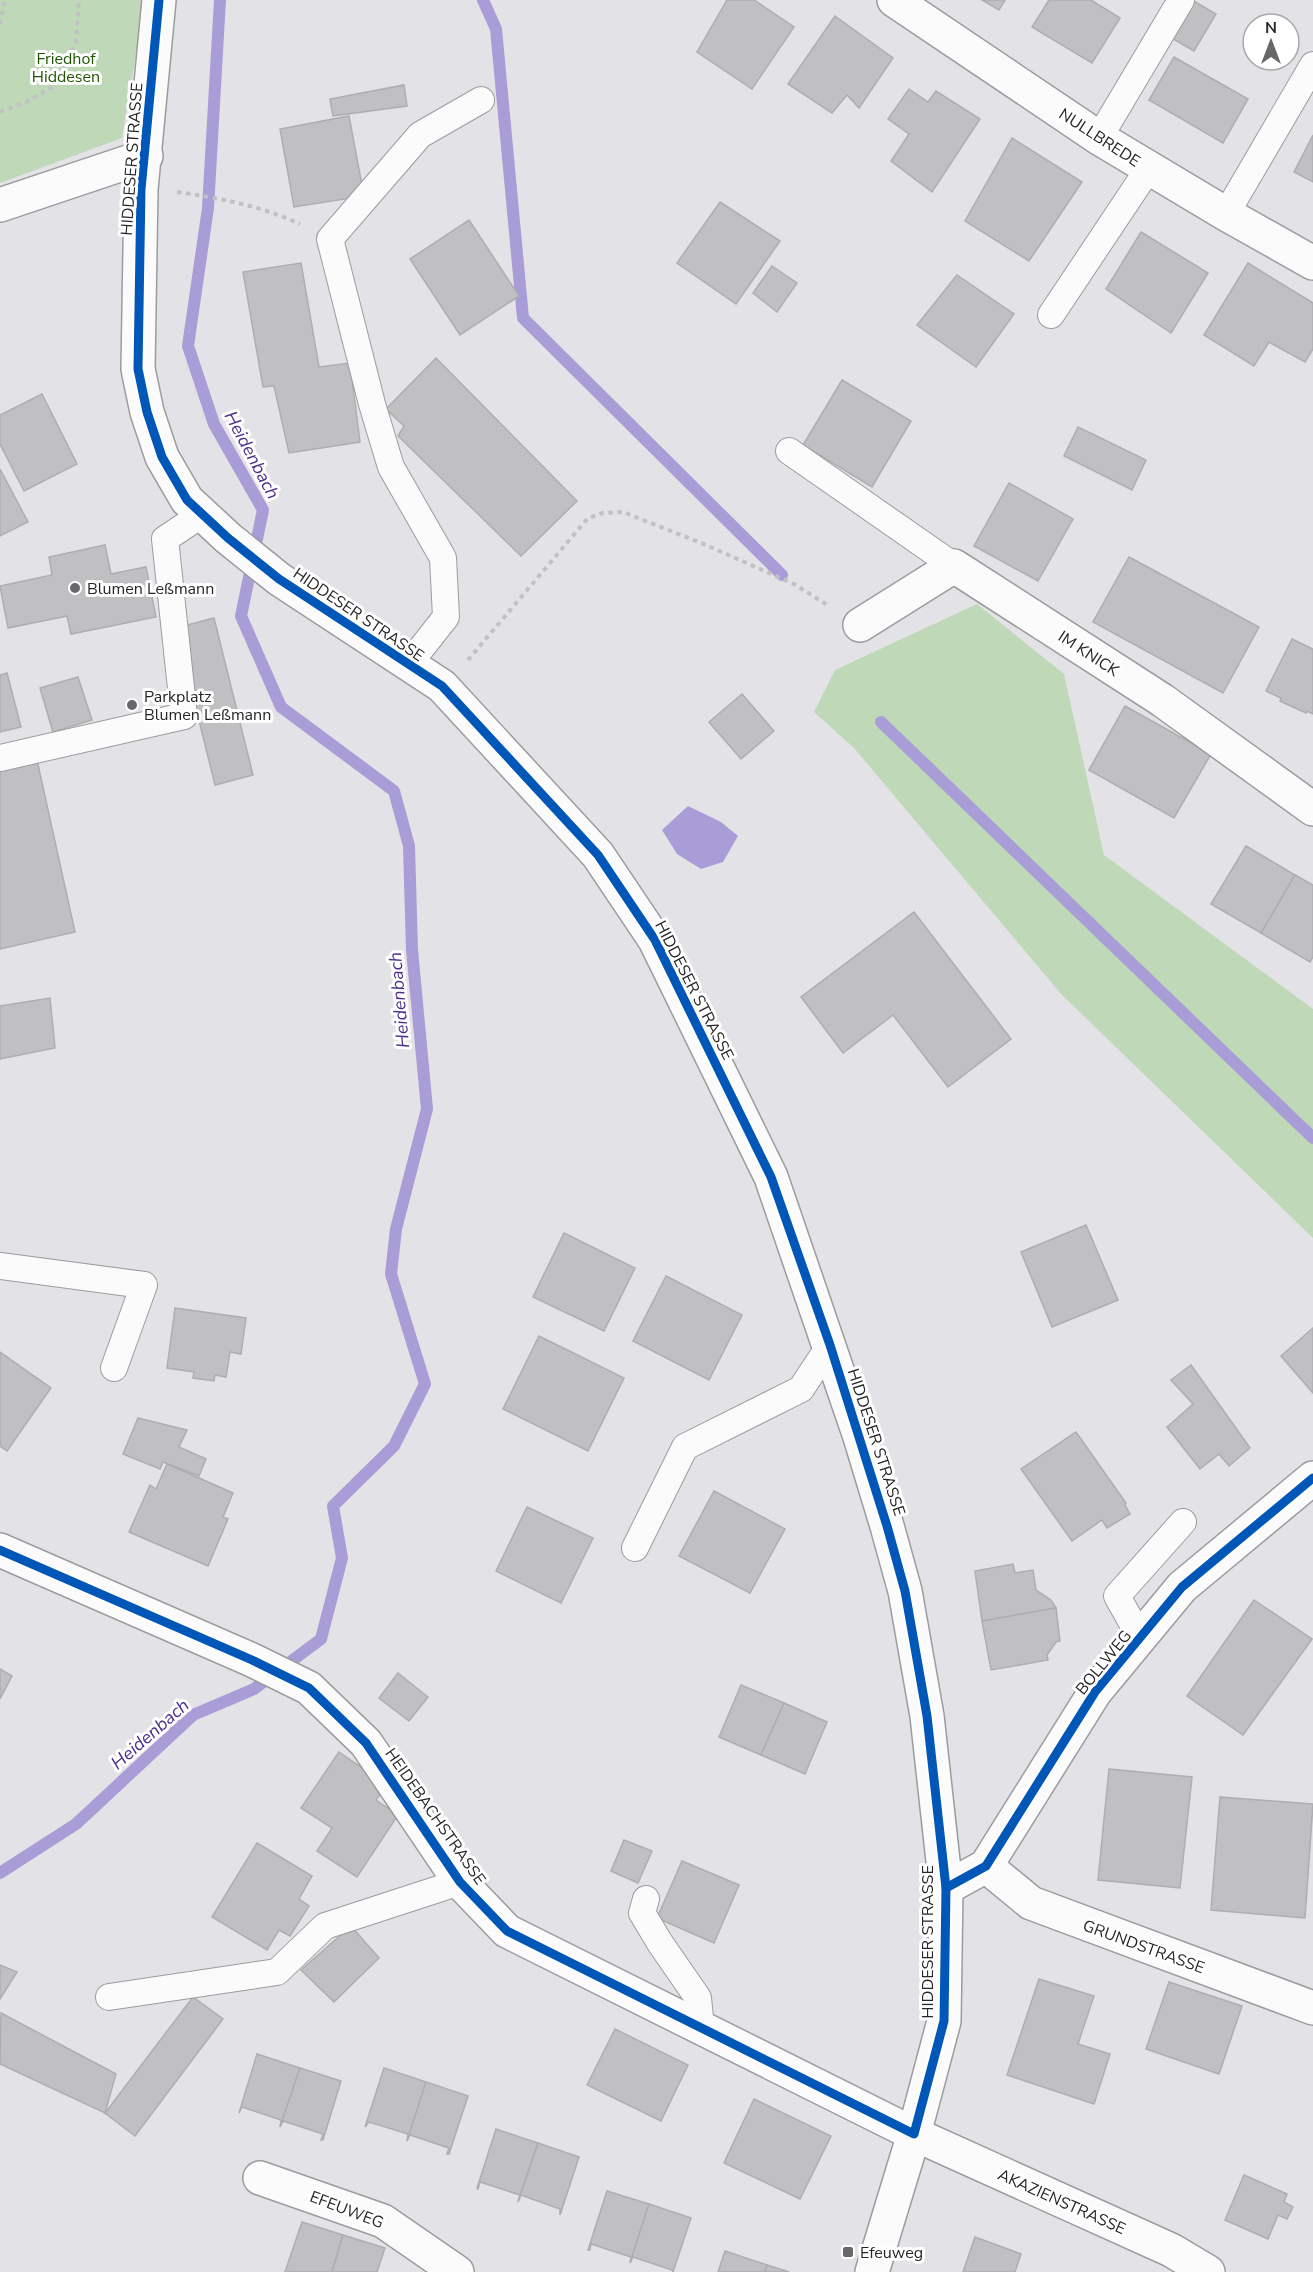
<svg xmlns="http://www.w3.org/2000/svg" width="1313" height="2272" font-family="'Nunito Sans',sans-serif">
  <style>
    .green { fill: #bfd9b8 }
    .water { fill: #a89dd6 }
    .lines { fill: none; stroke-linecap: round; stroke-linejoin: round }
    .stream { stroke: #a89dd6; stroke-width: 12 }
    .building { fill: #c0c0c2; stroke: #aeadb0; stroke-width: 1.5 }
    .lane-casing { stroke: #9c9c9e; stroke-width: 28 }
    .street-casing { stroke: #9c9c9e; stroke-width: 36 }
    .secondary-casing { stroke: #9c9c9e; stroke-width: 36 }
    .path { stroke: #c1c1c2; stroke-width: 4; stroke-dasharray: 4.5 4.5; stroke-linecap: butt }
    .lane { stroke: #fbfbfb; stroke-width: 26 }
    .street { stroke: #fbfbfb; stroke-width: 33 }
    .secondary { stroke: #fbfbfb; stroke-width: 33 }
    .cycleway-casing { stroke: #fff; stroke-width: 13 }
    .cycleway { stroke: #0057b8; stroke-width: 9 }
    .poi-dot { fill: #68676a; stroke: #fff; stroke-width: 2 }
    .labels { text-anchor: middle; stroke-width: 6; stroke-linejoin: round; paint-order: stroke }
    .park-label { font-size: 16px; fill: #1f5404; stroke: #fff }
    .street-label { font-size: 16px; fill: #262527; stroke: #fff }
    .poi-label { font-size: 16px; fill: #262527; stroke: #fff; text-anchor: start }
    .water-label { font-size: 18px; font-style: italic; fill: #4b2f8e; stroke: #fff }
  </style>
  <rect width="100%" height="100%" fill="#e3e2e6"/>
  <g class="green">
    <path d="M 0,0 L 141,0 L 140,29 L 122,138 L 0,183 Z"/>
    <path d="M 977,604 L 1064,674 L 1104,855 L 1313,1009 L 1313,1238 L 1062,995 L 854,748 L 814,712 L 835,670 Z"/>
  </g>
  <path class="water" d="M 688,806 L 721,822 L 738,836 L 723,862 L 701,869 L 677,854 L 662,830 Z"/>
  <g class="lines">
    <g class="stream">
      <path d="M 483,0 L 496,29 L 523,318 L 782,575"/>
      <path d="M 881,722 L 1313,1138"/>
      <path d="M 0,1873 L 76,1824 L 193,1715 L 254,1689 L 321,1639 L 342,1558 L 333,1506 L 394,1446 L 425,1384 L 391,1274 L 396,1229 L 427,1109 L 412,950 L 409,846 L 394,791 L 281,707 L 241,616 L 263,510 L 214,424 L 188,346 L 208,208 L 220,0"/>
    </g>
  </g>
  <g class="building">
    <path d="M 727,0 L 754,0 L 794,27 L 752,89 L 697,52 Z"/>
    <path d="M 982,0 L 1005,0 L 999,10 Z"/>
    <path d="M 1049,0 L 1091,0 L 1120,18 L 1092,63 L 1032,27 Z"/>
    <path d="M 1192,0 L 1216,14 L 1194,51 L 1168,36 Z"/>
    <path d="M 835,16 L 893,58 L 859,108 L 847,95 L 832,113 L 788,84 Z"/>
    <path d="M 1174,57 L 1248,99 L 1223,143 L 1149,100 Z"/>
    <path d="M 404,85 L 407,106 L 333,116 L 330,99 Z"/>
    <path d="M 909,89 L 928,102 L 936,91 L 980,119 L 932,192 L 891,161 L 909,134 L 888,119 Z"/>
    <path d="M 349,116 L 364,196 L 294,207 L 280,129 Z"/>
    <path d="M 1313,135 L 1313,182 L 1294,172 Z"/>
    <path d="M 1012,138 L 1082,182 L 1029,261 L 965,221 Z"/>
    <path d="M 720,202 L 780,241 L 736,304 L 677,263 Z"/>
    <path d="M 469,220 L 519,296 L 460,335 L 410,259 Z"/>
    <path d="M 1141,232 L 1208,273 L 1171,333 L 1106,289 Z"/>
    <path d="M 301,263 L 319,367 L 350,363 L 360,442 L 289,453 L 274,386 L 263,387 L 243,272 Z"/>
    <path d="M 1248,263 L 1313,303 L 1313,349 L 1305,362 L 1269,342 L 1254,366 L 1204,335 Z"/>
    <path d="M 772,266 L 797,283 L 777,312 L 753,293 Z"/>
    <path d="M 957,275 L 1014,314 L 976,367 L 917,325 Z"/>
    <path d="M 436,358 L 577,501 L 521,556 L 398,436 L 404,426 L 386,409 Z"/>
    <path d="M 842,380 L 911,421 L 872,487 L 803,445 Z"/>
    <path d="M 42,394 L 77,464 L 24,491 L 0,444 L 0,415 Z"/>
    <path d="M 1078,427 L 1146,460 L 1132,490 L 1064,456 Z"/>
    <path d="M 0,469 L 28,522 L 0,536 Z"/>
    <path d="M 1009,483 L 1073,519 L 1038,581 L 974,546 Z"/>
    <path d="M 105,545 L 111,574 L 146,567 L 156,617 L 71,634 L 67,616 L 8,628 L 0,586 L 52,575 L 49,557 Z"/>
    <path d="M 1129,557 L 1259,627 L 1223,693 L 1093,622 Z"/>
    <path d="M 214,618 L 253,775 L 215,785 L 176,628 Z"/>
    <path d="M 1292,639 L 1313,649 L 1313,714 L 1307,711 L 1306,713 L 1280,701 L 1281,698 L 1266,691 Z"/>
    <path d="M 7,673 L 21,727 L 0,732 L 0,675 Z"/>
    <path d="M 78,677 L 92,720 L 53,732 L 40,688 Z"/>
    <path d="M 742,694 L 774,731 L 741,759 L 709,722 Z"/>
    <path d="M 1125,706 L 1211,754 L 1174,818 L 1089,770 Z"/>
    <path d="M 37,760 L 75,932 L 0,949 L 0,768 Z"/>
    <path d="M 1246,846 L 1295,875 L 1261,933 L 1211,904 Z"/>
    <path d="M 1295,875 L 1313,885 L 1313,957 L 1310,962 L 1261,933 Z"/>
    <path d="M 914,912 L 1011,1039 L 948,1087 L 893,1015 L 843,1053 L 801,997 Z"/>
    <path d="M 50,998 L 55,1048 L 0,1059 L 0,1006 Z"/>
    <path d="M 1086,1225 L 1118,1300 L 1052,1327 L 1021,1252 Z"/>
    <path d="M 564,1233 L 635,1268 L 604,1331 L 533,1297 Z"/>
    <path d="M 666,1276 L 742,1315 L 709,1380 L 633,1341 Z"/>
    <path d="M 175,1308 L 246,1318 L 241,1354 L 230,1352 L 226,1377 L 215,1375 L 214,1381 L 193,1378 L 194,1372 L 167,1368 Z"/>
    <path d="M 1313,1328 L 1313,1393 L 1281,1356 Z"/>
    <path d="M 539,1336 L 624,1378 L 588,1451 L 503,1409 Z"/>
    <path d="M 0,1352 L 51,1388 L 7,1451 L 0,1446 Z"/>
    <path d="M 1191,1365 L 1250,1448 L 1229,1466 L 1219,1454 L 1200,1469 L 1167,1427 L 1193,1404 L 1171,1380 Z"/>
    <path d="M 138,1418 L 187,1430 L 179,1447 L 206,1459 L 199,1476 L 163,1462 L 160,1469 L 123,1454 Z"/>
    <path d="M 1076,1432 L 1126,1503 L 1125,1505 L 1130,1514 L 1107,1528 L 1102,1520 L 1072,1541 L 1021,1469 Z"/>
    <path d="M 167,1464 L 233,1493 L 223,1517 L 228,1519 L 208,1566 L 129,1532 L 150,1485 L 156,1489 Z"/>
    <path d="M 714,1491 L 785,1529 L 750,1593 L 679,1556 Z"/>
    <path d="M 527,1507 L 593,1538 L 561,1603 L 496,1571 Z"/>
    <path d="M 1013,1564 L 1015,1573 L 1033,1570 L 1036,1590 L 1051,1600 L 1056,1608 L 982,1621 L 975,1571 Z"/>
    <path d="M 1254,1600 L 1312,1639 L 1243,1735 L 1187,1696 Z"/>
    <path d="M 1056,1608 L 1060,1641 L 1056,1642 L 1047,1655 L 1048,1660 L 991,1670 L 982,1621 Z"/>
    <path d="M 0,1669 L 12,1676 L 0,1699 Z"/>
    <path d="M 398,1673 L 428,1697 L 409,1721 L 379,1698 Z"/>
    <path d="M 741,1685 L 784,1703 L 761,1755 L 719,1737 Z"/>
    <path d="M 784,1703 L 827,1722 L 805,1774 L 761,1755 Z"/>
    <path d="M 339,1752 L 387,1785 L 376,1800 L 398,1815 L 357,1877 L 317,1851 L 332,1828 L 301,1808 Z"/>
    <path d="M 1109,1769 L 1192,1777 L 1180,1888 L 1098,1880 Z"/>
    <path d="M 1220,1797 L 1313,1804 L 1305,1918 L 1211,1910 Z"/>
    <path d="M 624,1840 L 652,1851 L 638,1883 L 611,1871 Z"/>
    <path d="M 257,1843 L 312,1876 L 299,1899 L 309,1906 L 290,1936 L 279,1930 L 267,1950 L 212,1917 Z"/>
    <path d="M 682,1861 L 739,1885 L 714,1943 L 657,1918 Z"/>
    <path d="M 351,1926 L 379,1958 L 334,2002 L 301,1970 Z"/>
    <path d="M 0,1965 L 17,1972 L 0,1999 Z"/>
    <path d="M 1039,1979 L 1094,1996 L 1078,2044 L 1110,2054 L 1094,2104 L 1007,2075 Z"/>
    <path d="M 1169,1982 L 1242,2006 L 1219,2074 L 1146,2049 Z"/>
    <path d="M 193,1997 L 223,2019 L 135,2136 L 105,2113 Z"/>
    <path d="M 1,2013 L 116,2074 L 105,2113 L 0,2064 Z"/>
    <path d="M 615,2029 L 688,2065 L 661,2121 L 587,2085 Z"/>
    <path d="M 257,2054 L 300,2068 L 280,2127 L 281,2120 L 242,2107 L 239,2113 Z"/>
    <path d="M 300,2068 L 341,2081 L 323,2140 L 321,2140 L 323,2134 L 283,2121 L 280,2127 Z"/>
    <path d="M 384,2068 L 426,2082 L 407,2141 L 408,2134 L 369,2122 L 365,2127 Z"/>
    <path d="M 426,2082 L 468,2096 L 449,2154 L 447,2154 L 449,2148 L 410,2135 L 407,2141 Z"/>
    <path d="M 754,2099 L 831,2136 L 800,2199 L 724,2163 Z"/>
    <path d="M 496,2129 L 538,2143 L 518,2202 L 520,2195 L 480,2182 L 478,2189 L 477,2188 Z"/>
    <path d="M 538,2143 L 579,2157 L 560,2215 L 560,2209 L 521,2195 L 518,2202 Z"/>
    <path d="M 1244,2175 L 1287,2194 L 1284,2202 L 1293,2207 L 1287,2219 L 1278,2215 L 1268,2239 L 1225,2220 Z"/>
    <path d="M 607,2191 L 649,2204 L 630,2263 L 631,2257 L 591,2244 L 590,2250 L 588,2250 Z"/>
    <path d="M 649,2204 L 691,2218 L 673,2272 L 672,2270 L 633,2257 L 630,2263 Z"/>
    <path d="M 302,2222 L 343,2235 L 332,2272 L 285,2272 Z"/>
    <path d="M 343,2235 L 385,2248 L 377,2272 L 332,2272 Z"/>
    <path d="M 975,2237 L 1021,2254 L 1015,2272 L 963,2272 Z"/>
    <path d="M 725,2251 L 767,2265 L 765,2272 L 718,2272 Z"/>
    <path d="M 767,2265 L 789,2272 L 765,2272 Z"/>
  </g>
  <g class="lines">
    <g class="lane-casing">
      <g id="lane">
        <path d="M 1099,138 L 1181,0"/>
        <path d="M 1226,214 L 1313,65"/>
        <path d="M 1051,315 L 1149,168"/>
        <path d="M 789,451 L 954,566"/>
        <path d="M 408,665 L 446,617 L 443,558 L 391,467 L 372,404 L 330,239 L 420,135 L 481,100"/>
        <path d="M 0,758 L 184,716 L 165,539 L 201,515"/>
        <path d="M 0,1266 L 144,1285 L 114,1368"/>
        <path d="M 635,1548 L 685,1447 L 801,1389 L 830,1345"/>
        <path d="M 1141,1639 L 1117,1596 L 1183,1522"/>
        <path d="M 646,1899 L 642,1913 L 660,1943 L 698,1998 L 701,2028"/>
        <path d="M 109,1997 L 277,1972 L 325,1926 L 460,1882"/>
      </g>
    </g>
    <g class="street-casing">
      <g id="street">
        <path d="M 894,0 L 1099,138 L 1226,214 L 1313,263"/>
        <path d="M 0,205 L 146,156"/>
        <path d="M 860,625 L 954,566 L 1162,700 L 1313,809"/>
        <path d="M 0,1550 L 252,1660 L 309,1688 L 366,1743 L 460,1882 L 507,1931 L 914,2134 L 1171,2250 L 1208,2272"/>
        <path d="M 986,1866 L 1031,1903 L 1313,2008"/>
        <path d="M 946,1888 L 986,1866 L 1095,1692 L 1182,1587 L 1313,1478"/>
        <path d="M 260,2178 L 383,2221 L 457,2272"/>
      </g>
    </g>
    <g class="secondary-casing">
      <path id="secondary" d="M 159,0 L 141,189 L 138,369 L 147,412 L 162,457 L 187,500 L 228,538 L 279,579 L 442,686 L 598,855 L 655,940 L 771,1177 L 860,1437 L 887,1526 L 905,1591 L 927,1716 L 946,1888 L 944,2021 L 914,2134 L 872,2272"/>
    </g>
    <g class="path">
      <path d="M 0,24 L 5,0"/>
      <path d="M 0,112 L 26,102 L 54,86 L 76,43 L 79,0"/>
      <path d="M 177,192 C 220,198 261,206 300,224"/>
      <path d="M 468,660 L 588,518 L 603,513 L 623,512 L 706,545 L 794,584 L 829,606"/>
    </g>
    <use href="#lane" class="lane"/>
    <use href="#street" class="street"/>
    <use href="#secondary" class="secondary"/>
    <g class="cycleway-casing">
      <g id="cycleway">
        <path d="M 0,1550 L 252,1660 L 309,1688 L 366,1743 L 460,1882 L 507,1931 L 914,2134 L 944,2021 L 946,1888 L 927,1716 L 905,1591 L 887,1526 L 830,1345 L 771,1177 L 655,940 L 598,855 L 442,686 L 279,579 L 228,538 L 187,500 L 162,457 L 147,412 L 138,369 L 141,189 L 159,0"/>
        <path d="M 946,1888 L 986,1866 L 1095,1692 L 1182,1587 L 1313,1478"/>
      </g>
    </g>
    <use href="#cycleway" class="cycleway"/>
  </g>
  <g class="poi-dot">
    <circle cx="75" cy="588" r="6"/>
    <circle cx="132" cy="705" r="6"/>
    <rect x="842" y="2246" width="12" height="12" rx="3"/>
  </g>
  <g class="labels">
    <g class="park-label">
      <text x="66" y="64">Friedhof<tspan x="66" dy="18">Hiddesen</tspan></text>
    </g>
    <g class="street-label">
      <text transform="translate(1100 137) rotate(33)" y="6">NULLBREDE</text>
      <text transform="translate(131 159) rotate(-86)" y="6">HIDDESER STRASSE</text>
      <text transform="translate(359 614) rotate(34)" y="6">HIDDESER STRASSE</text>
      <text transform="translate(1089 653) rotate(33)" y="6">IM KNICK</text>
      <text transform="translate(695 990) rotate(63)" y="6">HIDDESER STRASSE</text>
      <text transform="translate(877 1442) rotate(72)" y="6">HIDDESER STRASSE</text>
      <text transform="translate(1103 1662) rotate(-51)" y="6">BOLLWEG</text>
      <text transform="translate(436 1816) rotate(55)" y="6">HEIDEBACHSTRASSE</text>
      <text transform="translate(927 1942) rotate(-90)" y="6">HIDDESER STRASSE</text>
      <text transform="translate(1144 1946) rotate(20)" y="6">GRUNDSTRASSE</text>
      <text transform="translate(1062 2201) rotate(24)" y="6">AKAZIENSTRASSE</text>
      <text transform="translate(347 2209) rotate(21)" y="6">EFEUWEG</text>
    </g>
    <g class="poi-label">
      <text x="87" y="594">Blumen Leßmann</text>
      <text x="144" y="702">Parkplatz<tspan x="144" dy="18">Blumen Leßmann</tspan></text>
      <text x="860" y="2258">Efeuweg</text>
    </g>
    <g class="water-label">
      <text transform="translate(252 455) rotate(62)" y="6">Heidenbach</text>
      <text transform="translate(399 1000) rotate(-95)" y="6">Heidenbach</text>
      <text transform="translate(150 1734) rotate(-41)" y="6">Heidenbach</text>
    </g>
  </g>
  <g transform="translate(1271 42)"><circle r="28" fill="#ffffff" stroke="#a8a8a9" stroke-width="1.5"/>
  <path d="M0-4.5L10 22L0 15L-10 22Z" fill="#68676a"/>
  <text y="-9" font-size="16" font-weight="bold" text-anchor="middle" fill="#262527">N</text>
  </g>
</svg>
